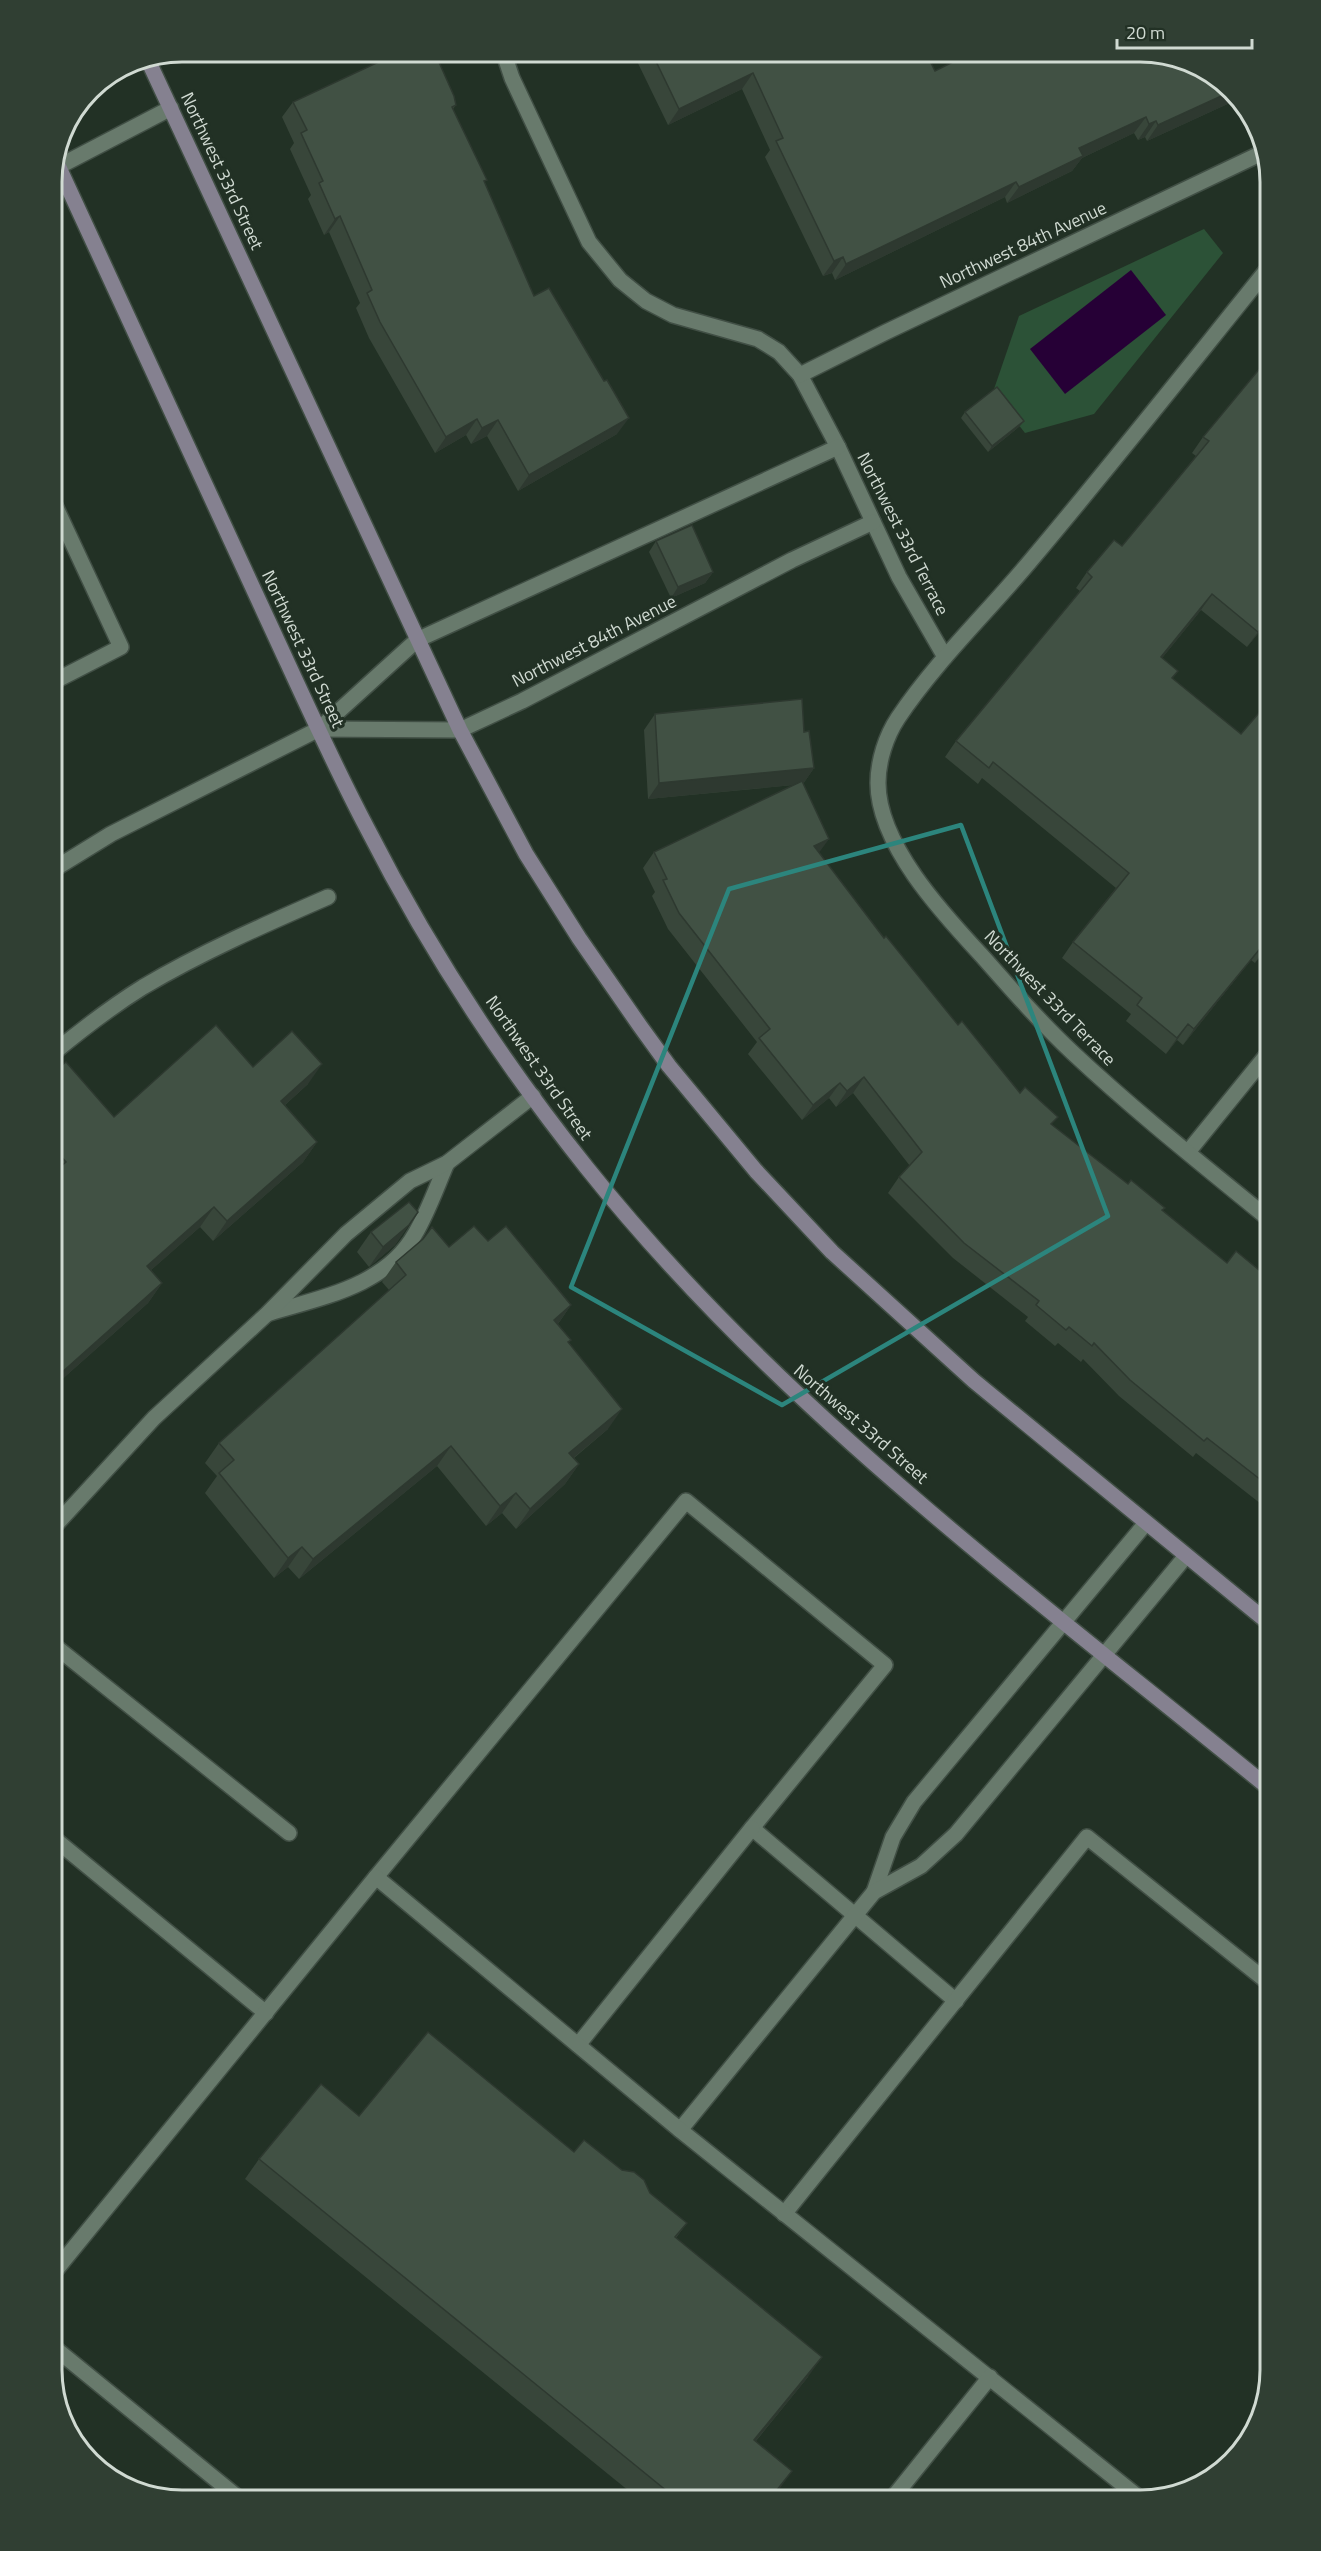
<svg xmlns="http://www.w3.org/2000/svg" width="1321" height="2551" font-family="'Titillium Web',sans-serif">
  <style>
    .green { fill: #2c5237 }
    .water { fill: #260036 }
    .lines { fill: none; stroke-linecap: round; stroke-linejoin: round }
    .lane-casing { stroke: #414f45; stroke-width: 18 }
    .street-casing { stroke: #414f45; stroke-width: 18 }
    .secondary-casing { stroke: #414f45; stroke-width: 18 }
    .lane { stroke: #687a6c; stroke-width: 15 }
    .street { stroke: #687a6c; stroke-width: 15 }
    .secondary { stroke: #858190; stroke-width: 15 }
    .wall { fill: #38463a }
    .shaded-wall { fill: #2e3930 }
    .building { fill: #415144; stroke: #2e3930; stroke-width: 1.5 }
    .marked { fill: none; stroke: #2c857d; stroke-width: 4.5; stroke-linejoin: round }
    .labels { text-anchor: middle; stroke-width: 6; stroke-linejoin: round; paint-order: stroke }
    .street-label { font-size: 18px; fill: #d0dad2; stroke: #223125 }
    .rim { fill: none; stroke: #d0dad2; stroke-width: 3 }
  </style>
  <rect width="100%" height="100%" fill="#223125"/>
  <path class="green" d="M 1204,229 L 1223,253 L 1094,414 L 1025,433 L 993,392 L 1019,316 Z"/>
  <path class="water" d="M 1131,270 L 1166,315 L 1065,394 L 1030,349 Z"/>
  <g class="lines">
    <g class="lane-casing">
      <g id="lane">
        <path d="M 52,170 L 171,108"/>
        <path d="M 51,683 L 121,647 L 51,497"/>
        <path d="M 51,1055 C 81,1030 111,1007 143,987 C 202,952 266,924 328,897"/>
        <path d="M 270,1313 C 322,1297 386,1286 415,1234 C 428,1212 437,1186 447,1163"/>
        <path d="M 51,1530 L 154,1418 L 267,1314 L 346,1234 L 410,1181 L 447,1163 L 533,1096"/>
        <path d="M 51,1643 L 289,1833"/>
        <path d="M 51,1836 L 266,2013"/>
        <path d="M 376,1877 L 686,1501 L 885,1665 L 752,1828 L 956,2001"/>
        <path d="M 874,1892 L 893,1837 L 914,1802 L 1146,1523"/>
        <path d="M 578,2045 L 752,1828"/>
        <path d="M 680,2130 L 874,1892 L 921,1866 L 956,1834 L 1186,1556"/>
        <path d="M 784,2214 L 1087,1837 L 1270,1984"/>
        <path d="M 51,2276 L 376,1877 L 680,2130 L 1142,2500"/>
        <path d="M 51,2345 L 241,2500"/>
        <path d="M 891,2500 L 990,2377"/>
      </g>
    </g>
    <g class="street-casing">
      <g id="street">
        <path d="M 503,51 L 512,78 L 589,242 L 620,280 L 646,301 L 673,315 L 758,339 L 779,352 L 800,375 L 838,447 L 899,577 L 945,657"/>
        <path d="M 800,375 L 886,332 L 1264,152"/>
        <path d="M 319,729 L 460,730 L 522,701 L 792,560 L 873,522"/>
        <path d="M 51,871 L 111,834 L 319,729 L 417,640 L 838,447"/>
        <path d="M 1188,1152 L 1270,1051"/>
        <path d="M 1270,1220 C 1204,1166 1136,1112 1073,1053 C 1041,1023 1012,990 983,957 C 944,915 878,845 878,783 C 878,761 886,736 898,718 C 937,660 988,612 1032,559 C 1113,463 1191,364 1270,266"/>
      </g>
    </g>
    <g class="secondary-casing">
      <g id="secondary">
        <path d="M 147,58 L 460,730 L 526,854 L 579,938 L 640,1026 L 669,1066 L 756,1171 L 832,1252 L 974,1381 L 1270,1624"/>
        <path d="M 55,159 C 126,310 194,462 264,612 C 298,685 330,758 367,828 C 428,948 503,1063 587,1168 C 780,1410 1032,1594 1270,1789"/>
      </g>
    </g>
    <use href="#lane" class="lane"/>
    <use href="#street" class="street"/>
    <use href="#secondary" class="secondary"/>
  </g>
  <g class="wall">
    <path d="M 239,51 L 298,51 L 240,60 Z"/>
    <path d="M 632,51 L 925,51 L 935,71 L 1234,101 L 1147,141 L 1145,137 L 1138,140 L 1134,133 L 1082,158 L 1072,171 L 1007,203 L 1005,197 L 835,280 L 832,273 L 823,276 L 765,157 L 770,150 L 742,89 L 668,125 Z"/>
    <path d="M 293,102 L 456,105 L 453,109 L 534,296 L 617,434 L 518,491 L 487,436 L 471,444 L 466,435 L 435,453 L 369,338 L 356,308 L 360,303 L 329,232 L 324,235 L 308,199 L 311,195 L 290,149 L 294,143 L 282,117 Z"/>
    <path d="M 1270,364 L 1270,619 L 1247,647 L 1201,610 L 1162,658 L 1178,671 L 1172,679 L 1241,734 L 1270,700 L 1270,944 L 1255,963 L 1251,960 L 1183,1045 L 1177,1040 L 1166,1054 L 1126,1021 L 1131,1014 L 1062,958 L 1073,942 L 1116,888 L 982,778 L 978,784 L 945,757 L 956,741 L 1080,591 L 1076,588 L 1087,572 L 1122,546 L 1196,456 L 1192,453 L 1203,437 Z"/>
    <path d="M 965,412 L 1020,426 L 988,452 L 961,418 Z"/>
    <path d="M 656,541 L 713,572 L 705,583 L 671,598 L 649,552 Z"/>
    <path d="M 655,714 L 814,768 L 803,784 L 819,853 L 884,938 L 958,1025 L 1020,1093 L 1052,1125 L 1163,1211 L 1227,1263 L 1270,1279 L 1270,1511 L 1196,1453 L 1193,1457 L 1119,1396 L 1083,1359 L 1081,1362 L 1058,1343 L 1055,1346 L 1025,1321 L 1028,1317 L 953,1258 L 888,1193 L 899,1177 L 910,1166 L 853,1093 L 836,1107 L 829,1098 L 802,1120 L 748,1054 L 757,1042 L 668,929 L 652,896 L 655,892 L 643,868 L 654,852 L 794,785 L 648,799 L 644,730 Z"/>
    <path d="M 253,1067 L 308,1084 L 285,1105 L 317,1142 L 303,1162 L 213,1241 L 200,1227 L 151,1270 L 162,1283 L 148,1303 L 51,1389 L 51,1074 L 114,1117 Z"/>
    <path d="M 418,1212 L 395,1245 L 369,1267 L 357,1252 L 371,1232 Z"/>
    <path d="M 488,1241 L 571,1305 L 558,1324 L 571,1340 L 568,1343 L 608,1429 L 574,1458 L 579,1464 L 565,1484 L 516,1529 L 502,1513 L 486,1526 L 437,1466 L 299,1579 L 288,1567 L 274,1578 L 205,1493 L 217,1476 L 205,1463 L 219,1443 L 389,1290 L 382,1282 L 396,1262 L 449,1247 Z"/>
    <path d="M 359,2116 L 574,2152 L 650,2193 L 687,2223 L 676,2238 L 808,2377 L 756,2441 L 778,2491 L 771,2500 L 640,2500 L 245,2179 L 259,2159 Z"/>
  </g>
  <g class="shaded-wall">
    <path d="M 247,51 L 298,51 L 240,60 Z"/>
    <path d="M 753,73 L 742,89 L 668,125 L 679,109 Z"/>
    <path d="M 1230,92 L 1235,99 L 1234,101 L 1147,141 L 1158,125 Z"/>
    <path d="M 1146,117 L 1134,133 L 1082,158 L 1072,171 L 1007,203 L 1019,187 L 1079,148 Z"/>
    <path d="M 1156,121 L 1145,137 L 1138,140 L 1149,124 Z"/>
    <path d="M 1016,182 L 1005,197 L 835,280 L 846,264 Z"/>
    <path d="M 340,216 L 329,232 L 324,235 L 335,219 Z"/>
    <path d="M 843,257 L 832,273 L 823,276 L 834,261 Z"/>
    <path d="M 629,418 L 617,434 L 518,491 L 529,475 Z"/>
    <path d="M 477,419 L 466,435 L 435,453 L 446,437 Z"/>
    <path d="M 498,420 L 487,436 L 471,444 L 482,428 Z"/>
    <path d="M 1024,421 L 1020,426 L 988,452 L 992,446 Z"/>
    <path d="M 713,572 L 705,583 L 671,598 L 678,587 Z"/>
    <path d="M 1212,594 L 1201,610 L 1150,673 L 1161,657 Z"/>
    <path d="M 1270,617 L 1270,619 L 1247,647 L 1258,632 Z"/>
    <path d="M 814,768 L 803,784 L 648,799 L 659,783 Z"/>
    <path d="M 829,839 L 818,854 L 814,846 Z"/>
    <path d="M 1270,942 L 1270,944 L 1255,963 L 1266,947 Z"/>
    <path d="M 1263,945 L 1183,1045 L 1194,1029 Z"/>
    <path d="M 1188,1024 L 1177,1040 L 1166,1054 L 1177,1038 Z"/>
    <path d="M 322,1064 L 308,1084 L 267,1121 L 281,1101 Z"/>
    <path d="M 864,1077 L 853,1093 L 836,1107 L 847,1091 Z"/>
    <path d="M 840,1083 L 829,1098 L 802,1120 L 813,1105 Z"/>
    <path d="M 317,1142 L 303,1162 L 213,1241 L 227,1221 Z"/>
    <path d="M 214,1207 L 200,1227 L 133,1286 L 147,1266 Z"/>
    <path d="M 409,1225 L 395,1245 L 369,1267 L 383,1247 Z"/>
    <path d="M 162,1283 L 148,1303 L 51,1389 L 51,1382 Z"/>
    <path d="M 571,1305 L 557,1325 L 554,1320 Z"/>
    <path d="M 622,1409 L 608,1429 L 555,1473 L 569,1453 Z"/>
    <path d="M 451,1446 L 437,1466 L 299,1579 L 313,1559 Z"/>
    <path d="M 579,1464 L 565,1484 L 516,1529 L 530,1509 Z"/>
    <path d="M 516,1493 L 502,1513 L 486,1526 L 500,1506 Z"/>
    <path d="M 302,1547 L 288,1567 L 274,1578 L 288,1558 Z"/>
    <path d="M 822,2357 L 808,2377 L 740,2460 L 754,2440 Z"/>
    <path d="M 792,2471 L 778,2491 L 771,2500 L 769,2500 Z"/>
  </g>
  <g class="building">
    <path d="M 402,51 L 434,51 L 454,96 L 456,105 L 452,107 L 487,180 L 484,181 L 534,296 L 549,288 L 604,381 L 607,380 L 629,418 L 529,475 L 498,420 L 482,428 L 477,419 L 446,437 L 380,322 L 367,293 L 372,290 L 340,216 L 335,219 L 319,183 L 323,181 L 301,133 L 307,130 L 293,102 Z"/>
    <path d="M 651,51 L 925,51 L 935,71 L 975,51 L 1149,51 L 1219,78 L 1230,92 L 1158,125 L 1156,121 L 1149,124 L 1146,117 L 1079,148 L 1083,156 L 1019,187 L 1016,182 L 846,264 L 843,257 L 834,261 L 776,141 L 783,138 L 753,73 L 679,109 Z"/>
    <path d="M 1266,361 L 1270,364 L 1270,617 L 1258,632 L 1212,594 L 1161,657 L 1178,671 L 1172,678 L 1241,734 L 1270,700 L 1270,942 L 1266,947 L 1263,945 L 1194,1029 L 1188,1024 L 1177,1038 L 1137,1005 L 1142,998 L 1073,942 L 1129,873 L 993,762 L 989,768 L 956,741 L 1092,577 L 1087,572 L 1114,540 L 1122,546 L 1209,441 L 1203,437 Z"/>
    <path d="M 997,387 L 1024,421 L 992,446 L 965,412 Z"/>
    <path d="M 692,525 L 713,572 L 678,587 L 656,541 Z"/>
    <path d="M 802,699 L 804,732 L 809,731 L 814,768 L 659,783 L 655,714 Z"/>
    <path d="M 802,781 L 829,839 L 814,846 L 884,938 L 886,936 L 958,1025 L 962,1021 L 1020,1093 L 1025,1087 L 1058,1117 L 1051,1124 L 1128,1184 L 1131,1180 L 1165,1208 L 1162,1210 L 1227,1263 L 1236,1251 L 1270,1279 L 1270,1487 L 1207,1438 L 1204,1441 L 1130,1380 L 1094,1343 L 1092,1346 L 1069,1327 L 1066,1330 L 1036,1305 L 1039,1301 L 964,1243 L 899,1177 L 922,1152 L 864,1077 L 847,1091 L 840,1083 L 813,1105 L 759,1038 L 770,1029 L 679,913 L 663,880 L 667,879 L 654,852 Z"/>
    <path d="M 216,1025 L 253,1067 L 292,1031 L 322,1064 L 281,1101 L 317,1142 L 227,1221 L 214,1207 L 147,1266 L 162,1283 L 51,1382 L 51,1175 L 66,1162 L 51,1146 L 51,1074 L 66,1062 L 114,1117 Z"/>
    <path d="M 409,1202 L 418,1212 L 409,1225 L 383,1247 L 371,1232 Z"/>
    <path d="M 474,1226 L 488,1241 L 506,1226 L 571,1305 L 554,1320 L 571,1340 L 568,1342 L 622,1409 L 569,1453 L 579,1464 L 530,1509 L 516,1493 L 500,1506 L 451,1446 L 313,1559 L 302,1547 L 288,1558 L 219,1473 L 234,1460 L 219,1443 L 406,1275 L 396,1262 L 423,1239 L 432,1227 L 449,1247 Z"/>
    <path d="M 428,2032 L 574,2152 L 584,2140 L 622,2170 L 634,2172 L 644,2180 L 650,2193 L 687,2223 L 675,2237 L 822,2357 L 754,2440 L 792,2471 L 769,2500 L 678,2500 L 259,2159 L 321,2084 L 359,2116 Z"/>
  </g>
  <path class="marked" d="M 961,825 L 1108,1216 L 782,1405 L 571,1287 L 729,889 Z"/>
  <g class="labels">
    <g class="street-label">
      <text transform="translate(222 171) rotate(65)" y="6">Northwest 33rd Street</text>
      <text transform="translate(1023 245) rotate(-25)" y="6">Northwest 84th Avenue</text>
      <text transform="translate(903 534) rotate(63)" y="6">Northwest 33rd Terrace</text>
      <text transform="translate(594 641) rotate(-27)" y="6">Northwest 84th Avenue</text>
      <text transform="translate(303 649) rotate(65)" y="6">Northwest 33rd Street</text>
      <text transform="translate(1050 998) rotate(46)" y="6">Northwest 33rd Terrace</text>
      <text transform="translate(539 1068) rotate(55)" y="6">Northwest 33rd Street</text>
      <text transform="translate(861 1424) rotate(41)" y="6">Northwest 33rd Street</text>
    </g>
  </g>
  <path d="M0 0H1321V2551H0ZM182 62H1140A120 120 0 0 1 1260 182V2370A120 120 0 0 1 1140 2490H182A120 120 0 0 1 62 2370V182A120 120 0 0 1 182 62Z" fill="#303f33" fill-rule="evenodd"/>
  <path class="rim" d="M182 62H1140A120 120 0 0 1 1260 182V2370A120 120 0 0 1 1140 2490H182A120 120 0 0 1 62 2370V182A120 120 0 0 1 182 62Z"/>
  <path d="M1117 39v9h135v-9" fill="none" stroke="#d0dad2" stroke-width="3"/>
  <text x="1126" y="39" font-size="18" fill="#d0dad2" stroke="#223125" stroke-width="4.5" paint-order="stroke">20 m</text>
</svg>
